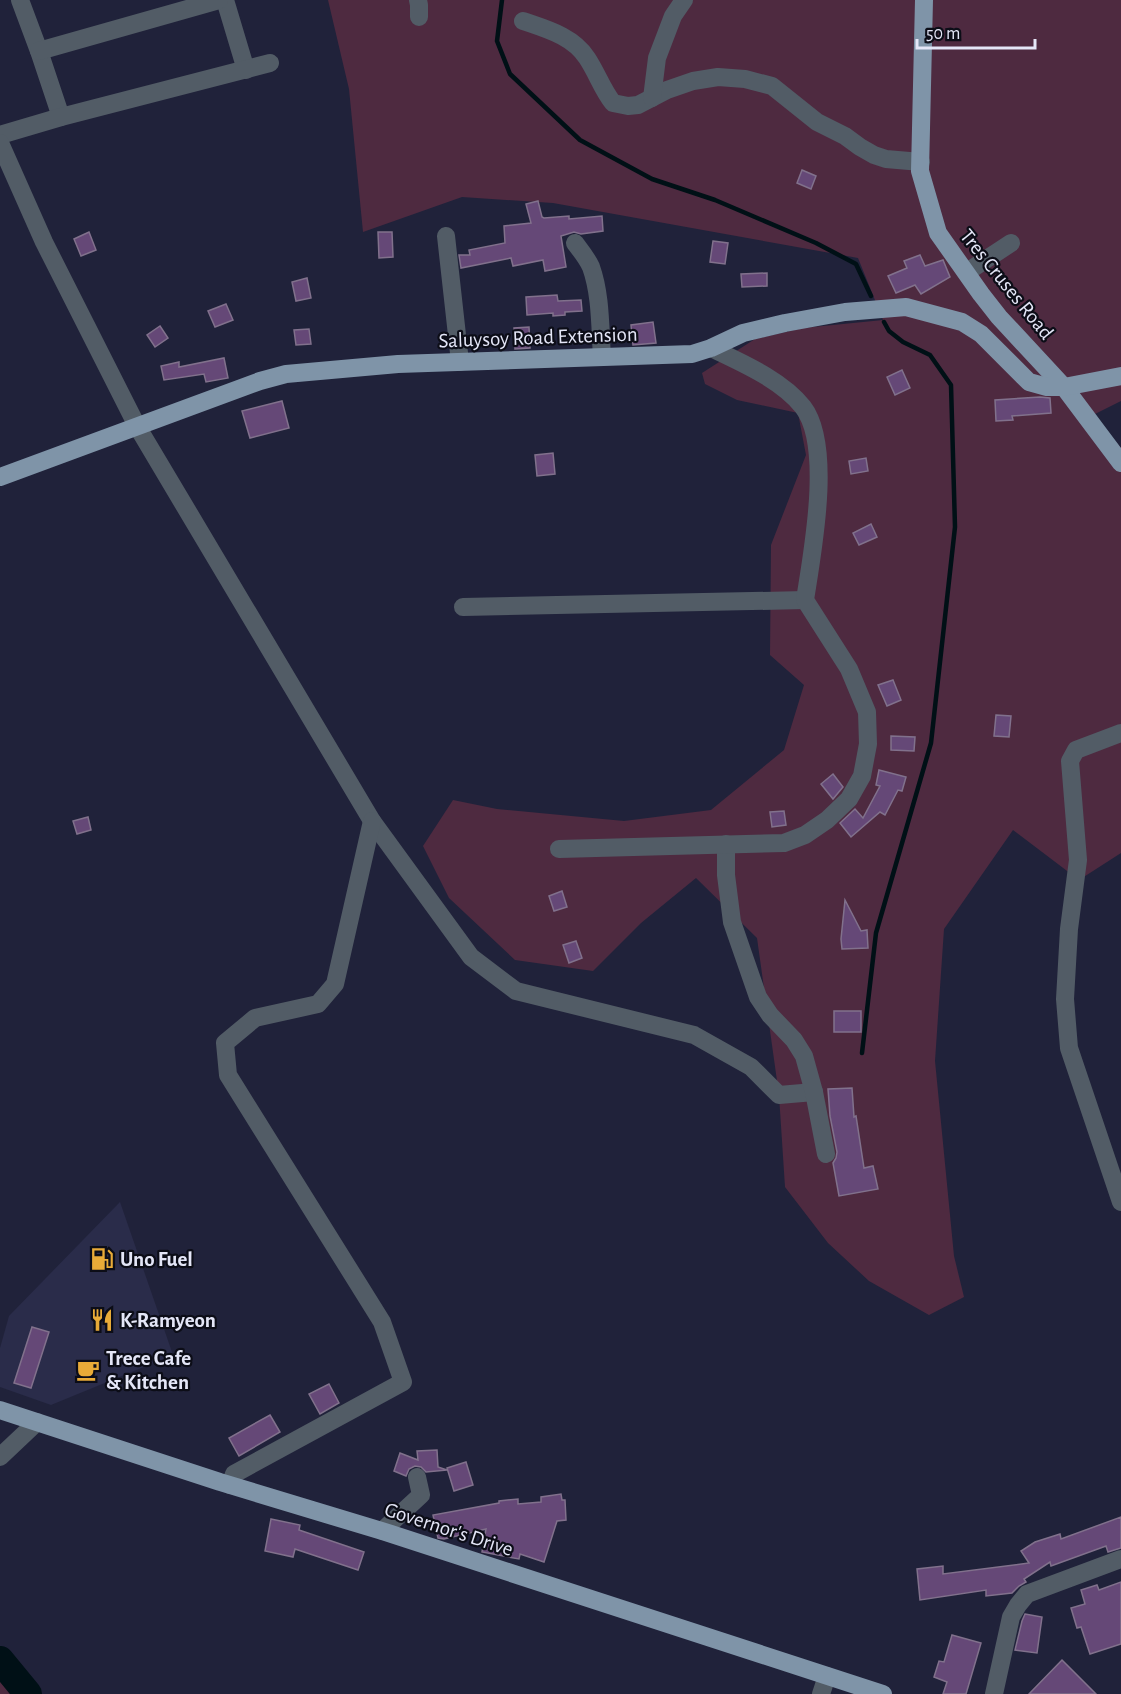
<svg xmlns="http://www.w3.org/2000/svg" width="1121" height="1694" font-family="'Alegreya Sans',sans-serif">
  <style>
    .built { fill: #2a2c4a }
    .green { fill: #4e2a40 }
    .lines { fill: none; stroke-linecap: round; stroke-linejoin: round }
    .stream { stroke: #001016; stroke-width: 4.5 }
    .river { stroke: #001016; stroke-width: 28 }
    .building { fill: #654877; stroke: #81718c; stroke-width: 1.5 }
    .minor { stroke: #525c66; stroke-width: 18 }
    .major { stroke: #7f94a8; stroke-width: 18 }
    .labels { text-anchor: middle; stroke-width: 4.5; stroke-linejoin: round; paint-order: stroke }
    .street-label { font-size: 21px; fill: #e4e6f7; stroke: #0c0d17 }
    .poi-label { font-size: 21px; font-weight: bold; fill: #e4e6f7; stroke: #0c0d17; text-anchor: start }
  </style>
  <rect width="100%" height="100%" fill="#20223a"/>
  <path class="built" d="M 120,1202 L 173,1355 L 51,1405 L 0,1387 L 0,1348 L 9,1316 Z"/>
  <g class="green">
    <path d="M 328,0 L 1121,0 L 1121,401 L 1093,415 L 1121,448 L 1121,853 L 1079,880 L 1013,830 L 944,929 L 935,1061 L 954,1256 L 964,1297 L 929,1315 L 869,1281 L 828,1243 L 785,1187 L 779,1095 L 757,938 L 696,878 L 641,923 L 593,971 L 515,960 L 449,898 L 423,846 L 453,800 L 497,809 L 624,821 L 711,810 L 784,750 L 804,685 L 770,655 L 771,545 L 806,455 L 798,413 L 737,400 L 705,384 L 702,373 L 755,339 L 803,328 L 883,320 L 858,258 L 553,203 L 462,197 L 363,232 L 349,89 Z"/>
    <path d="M 0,1660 L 28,1694 L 0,1694 Z"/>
  </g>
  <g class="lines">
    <g class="stream">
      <path d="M 502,0 L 497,41 L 510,74 L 580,140 L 652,179 L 715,200 L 816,243 L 856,264 L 871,296"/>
      <path d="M 862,1053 L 876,933 L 931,743 L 955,527 L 951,385 L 930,355 L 903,342 L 889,331 L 884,322"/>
    </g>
    <path class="river" d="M 0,1660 L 28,1694"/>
  </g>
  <g class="building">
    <path d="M 802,170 L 816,176 L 811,189 L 797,183 Z"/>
    <path d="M 538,201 L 542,217 L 544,218 L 569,216 L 569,219 L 602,216 L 603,231 L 581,234 L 574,232 L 561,236 L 566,267 L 545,271 L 543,260 L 513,266 L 511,258 L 461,268 L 459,255 L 470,255 L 469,250 L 505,243 L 504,226 L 531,223 L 526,204 Z"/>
    <path d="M 89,232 L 96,250 L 81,256 L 74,239 Z"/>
    <path d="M 378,232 L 392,232 L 393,257 L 379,258 Z"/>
    <path d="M 713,241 L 728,243 L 725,264 L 710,262 Z"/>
    <path d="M 920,255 L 925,266 L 943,260 L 950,277 L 921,294 L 915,285 L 896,293 L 888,276 L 907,268 L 904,261 Z"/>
    <path d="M 767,273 L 767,286 L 742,287 L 741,274 Z"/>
    <path d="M 307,278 L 311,298 L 296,301 L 292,282 Z"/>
    <path d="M 557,295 L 558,301 L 581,300 L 582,311 L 565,312 L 565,315 L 553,316 L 553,313 L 527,315 L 526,297 Z"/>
    <path d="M 226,304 L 233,320 L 215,327 L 208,311 Z"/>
    <path d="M 653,322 L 656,343 L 633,345 L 631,325 Z"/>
    <path d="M 160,326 L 168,338 L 155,347 L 147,335 Z"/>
    <path d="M 529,327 L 530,348 L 515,349 L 514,328 Z"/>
    <path d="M 309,329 L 311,344 L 296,345 L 294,330 Z"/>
    <path d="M 224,358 L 228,378 L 206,382 L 204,374 L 164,380 L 161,366 L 179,362 L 179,367 Z"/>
    <path d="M 902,370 L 910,388 L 895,395 L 887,377 Z"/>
    <path d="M 1040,397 L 1050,398 L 1051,413 L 1012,416 L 1013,420 L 996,421 L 995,400 Z"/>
    <path d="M 282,401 L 289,428 L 250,438 L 242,411 Z"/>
    <path d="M 553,453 L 555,474 L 537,476 L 535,455 Z"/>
    <path d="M 866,458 L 868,471 L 851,474 L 849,461 Z"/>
    <path d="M 871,524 L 877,537 L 859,545 L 853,533 Z"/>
    <path d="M 893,680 L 901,700 L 887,706 L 878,685 Z"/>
    <path d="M 996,715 L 1011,716 L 1009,737 L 994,736 Z"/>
    <path d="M 891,736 L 915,737 L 914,751 L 891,750 Z"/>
    <path d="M 879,770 L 906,777 L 902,791 L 898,790 L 885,815 L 880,812 L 851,837 L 840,823 L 855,809 L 863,818 L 880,786 L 876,785 Z"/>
    <path d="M 833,774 L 843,787 L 833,799 L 821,784 Z"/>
    <path d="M 784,811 L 786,825 L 772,827 L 770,812 Z"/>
    <path d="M 88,817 L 91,830 L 77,834 L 73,821 Z"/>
    <path d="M 562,891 L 567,907 L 554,911 L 549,896 Z"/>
    <path d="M 845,900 L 861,931 L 867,930 L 868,948 L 842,949 L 841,939 Z"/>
    <path d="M 576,941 L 582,958 L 569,963 L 563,945 Z"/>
    <rect x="834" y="1011" width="27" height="21"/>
    <path d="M 852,1088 L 854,1117 L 856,1116 L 864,1168 L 873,1166 L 878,1189 L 839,1196 L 833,1163 L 836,1158 L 837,1152 L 830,1116 L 828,1089 Z"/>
    <path d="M 32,1327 L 49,1332 L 31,1388 L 14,1383 Z"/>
    <path d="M 329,1384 L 339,1403 L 320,1414 L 309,1394 Z"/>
    <path d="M 270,1415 L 280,1432 L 239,1456 L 229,1438 Z"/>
    <path d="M 437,1450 L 438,1467 L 447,1470 L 426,1472 L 421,1467 L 415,1466 L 409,1469 L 406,1476 L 394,1471 L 400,1453 L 418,1460 L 417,1451 Z"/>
    <path d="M 466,1462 L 473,1485 L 454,1491 L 447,1468 Z"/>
    <path d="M 561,1494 L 562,1500 L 565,1500 L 566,1520 L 557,1521 L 544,1562 L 520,1554 L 519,1559 L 482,1552 L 486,1529 L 444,1539 L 438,1538 L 433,1515 L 499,1503 L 499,1501 L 518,1499 L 518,1504 L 541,1502 L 541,1497 Z"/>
    <path d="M 1121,1517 L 1121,1548 L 1108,1552 L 1106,1546 L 1051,1566 L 1050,1562 L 1024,1579 L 1026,1582 L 1019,1586 L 1012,1593 L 986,1596 L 986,1590 L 920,1600 L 917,1569 L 943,1566 L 943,1574 L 1029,1563 L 1021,1551 L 1035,1542 L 1060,1534 L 1061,1539 Z"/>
    <path d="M 271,1519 L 300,1525 L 299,1530 L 364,1552 L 358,1570 L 295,1549 L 293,1557 L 265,1551 Z"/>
    <path d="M 1121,1582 L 1121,1644 L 1090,1654 L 1081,1627 L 1077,1628 L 1071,1608 L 1085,1604 L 1081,1590 L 1097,1585 L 1099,1590 Z"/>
    <path d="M 1025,1614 L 1042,1617 L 1037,1653 L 1015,1650 L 1022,1621 Z"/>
    <path d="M 952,1635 L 981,1643 L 966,1694 L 943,1694 L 947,1682 L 934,1677 L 939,1661 L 944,1662 Z"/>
    <path d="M 1062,1660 L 1096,1694 L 1029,1694 Z"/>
  </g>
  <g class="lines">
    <g class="minor">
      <path d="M 20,0 L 39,51 L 61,117"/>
      <path d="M 225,0 L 246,70"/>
      <path d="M 418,0 L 419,5 L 419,17"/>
      <path d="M 523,21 C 546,29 573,36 587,58 C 597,73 602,89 613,103 L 628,106 L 638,105 L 667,90 L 693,81 L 718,77 L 745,79 L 772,86 L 817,122 L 845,136 L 860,147 L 874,155 L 886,159 L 921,162"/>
      <path d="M 39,51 L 219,0"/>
      <path d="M 652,98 L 657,58 L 673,16 L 684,0"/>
      <path d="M 0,135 L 61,117 L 270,63"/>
      <path d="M 0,143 L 44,242 L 137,426 L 372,821 L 471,957 L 516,991 L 694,1035 L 751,1067 L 779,1095 L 814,1092"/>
      <path d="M 446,236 L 460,362"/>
      <path d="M 575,243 C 581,251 587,258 591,267 C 601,295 600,328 602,357"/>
      <path d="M 967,272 L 1011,243"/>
      <path d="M 463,607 L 805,600"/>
      <path d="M 1121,733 L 1076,750 L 1070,761 L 1078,860 L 1069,929 L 1065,999 L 1069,1048 L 1121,1202"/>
      <path d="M 726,844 L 726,875 L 732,922 L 758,997 L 770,1015 L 794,1040 L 804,1056 L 814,1092 L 826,1154"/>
      <path d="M 559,849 L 784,843 L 805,835 L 827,820 L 849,799 L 862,776 L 868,744 L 867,712 L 849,669 L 805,600 C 812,554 833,446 803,407 C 782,380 742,363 711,348"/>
      <path d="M 0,1457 L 37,1422"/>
      <path d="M 230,1485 L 234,1474 L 403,1382 L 382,1322 L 228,1075 L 225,1043 L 255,1018 L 318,1004 L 335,984 L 372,821"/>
      <path d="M 382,1531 L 421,1495 L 417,1477"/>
      <path d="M 821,1694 L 827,1676"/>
      <path d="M 994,1694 L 1011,1617 L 1018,1605 L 1027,1594 L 1121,1559"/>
    </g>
    <g class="major">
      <path d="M 924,0 L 920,171 L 938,233 L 981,294 L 999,317 L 1064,387 L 1121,463"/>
      <path d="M 0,477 L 260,381 L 286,374 L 398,364 L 692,354 L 711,348 L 743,333 L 785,323 L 845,312 L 906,307 L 962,322 L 981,334 L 1029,382 L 1047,387 L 1064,387 L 1121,376"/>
      <path d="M 0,1410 L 220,1482 L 382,1531 L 883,1694"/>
    </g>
  </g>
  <defs>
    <g id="fuel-bare" transform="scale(1.8)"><path d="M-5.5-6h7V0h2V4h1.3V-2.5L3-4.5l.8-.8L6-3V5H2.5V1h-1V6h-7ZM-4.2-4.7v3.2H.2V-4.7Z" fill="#e9ab38" stroke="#0c0d17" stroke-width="2.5" paint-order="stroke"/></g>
    <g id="restaurant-bare" transform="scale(1.8)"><path d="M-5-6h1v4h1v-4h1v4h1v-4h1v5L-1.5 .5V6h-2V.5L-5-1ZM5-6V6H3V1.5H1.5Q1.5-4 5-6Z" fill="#e9ab38" stroke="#0c0d17" stroke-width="2.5" paint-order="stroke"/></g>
    <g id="cafe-bare" transform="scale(1.8)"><path d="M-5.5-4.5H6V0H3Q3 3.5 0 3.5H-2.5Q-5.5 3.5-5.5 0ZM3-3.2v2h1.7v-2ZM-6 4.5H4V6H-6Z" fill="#e9ab38" stroke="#0c0d17" stroke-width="2.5" paint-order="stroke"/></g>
  </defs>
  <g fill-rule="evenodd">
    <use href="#fuel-bare" x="102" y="1259"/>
    <use href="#restaurant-bare" x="102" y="1320"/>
    <use href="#cafe-bare" x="88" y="1370"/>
  </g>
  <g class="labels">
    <g class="street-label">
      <text transform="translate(1007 284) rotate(51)" y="7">Tres Cruses Road</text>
      <text transform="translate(538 337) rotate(-2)" y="7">Saluysoy Road Extension</text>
      <text transform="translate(449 1529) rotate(18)" y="7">Governor's Drive</text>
    </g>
    <g class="poi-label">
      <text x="120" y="1266">Uno Fuel</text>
      <text x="120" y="1327">K-Ramyeon</text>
      <text x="106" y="1365">Trece Cafe<tspan x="106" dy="24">&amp; Kitchen</tspan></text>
    </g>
  </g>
  <path d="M917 39v9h118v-9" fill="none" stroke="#e4e6f7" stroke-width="3"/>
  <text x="926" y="39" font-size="18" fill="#e4e6f7" stroke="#0c0d17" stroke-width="4.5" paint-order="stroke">50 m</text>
</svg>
